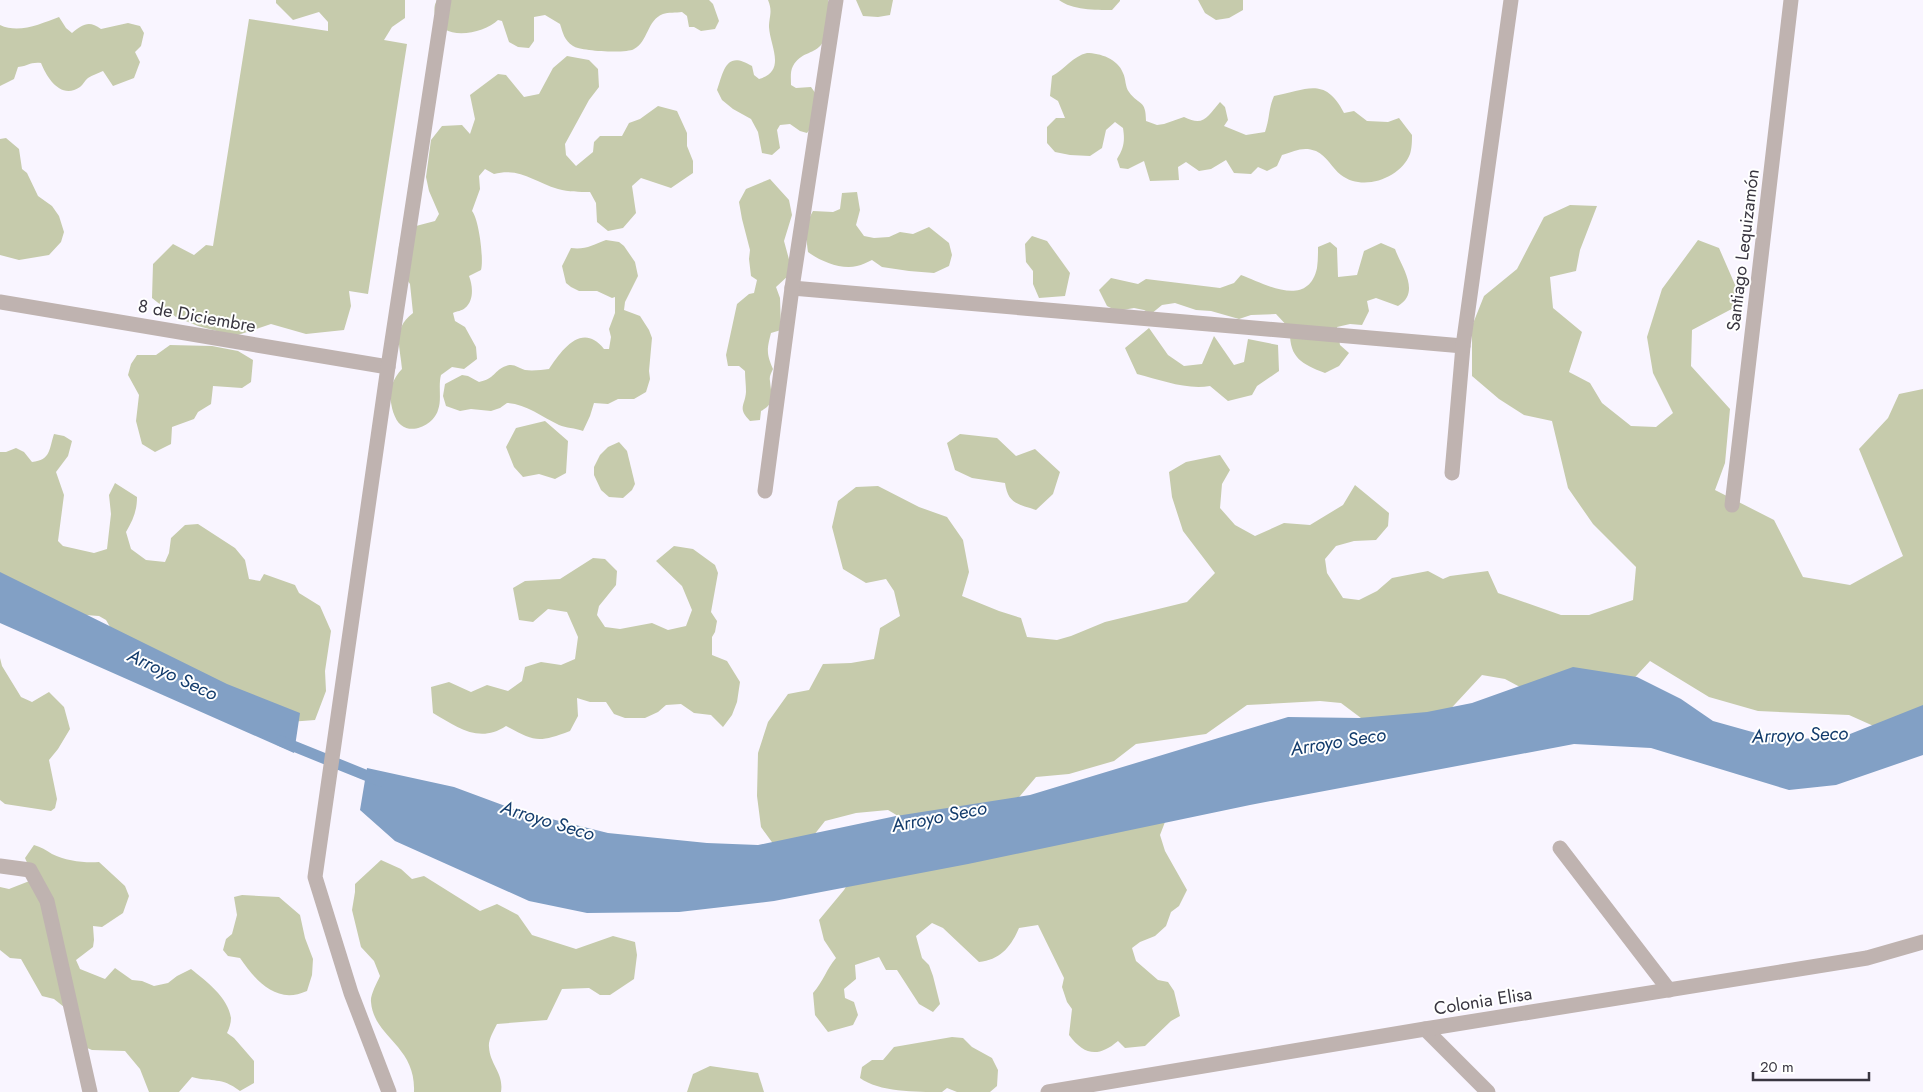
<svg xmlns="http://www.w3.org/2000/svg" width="1923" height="1092" font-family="Jost,sans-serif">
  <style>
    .green { fill: #c6cbac }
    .water { fill: #82a0c5 }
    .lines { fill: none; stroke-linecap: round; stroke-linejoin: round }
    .stream { stroke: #82a0c5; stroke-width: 11 }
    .minor { stroke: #bfb3b0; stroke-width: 15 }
    .labels { text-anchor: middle; stroke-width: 4; stroke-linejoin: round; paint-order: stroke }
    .street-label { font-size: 18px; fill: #393640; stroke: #fff }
    .water-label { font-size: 19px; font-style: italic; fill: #133c6c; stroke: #fff }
  </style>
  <rect width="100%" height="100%" fill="#f9f5ff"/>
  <g class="green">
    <path d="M 276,0 L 405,0 L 405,18 L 392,27 L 384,40 L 407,44 L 368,294 L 349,291 L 351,306 L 344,330 L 306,334 L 271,324 L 235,336 L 198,326 L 176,317 L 152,298 L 153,264 L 173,244 L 194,255 L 206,245 L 213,246 L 249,19 L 328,31 L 328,22 L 319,12 L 293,20 L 276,3 Z"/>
    <path d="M 437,0 L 709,0 L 713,4 L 719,21 L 715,29 L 701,31 L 694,27 L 689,27 L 687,16 L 682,12 C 676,13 668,12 663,14 C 647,20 648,42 634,49 C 626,54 580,51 573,46 C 564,40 563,33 560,24 L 545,15 L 534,17 L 534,41 L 529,48 L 518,47 L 509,42 L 502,21 L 498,20 C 483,34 441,43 435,15 C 434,10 434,5 437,0 Z"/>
    <path d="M 768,0 L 828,0 C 832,11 828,36 821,45 C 812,55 801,52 793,66 C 790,71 791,79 791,85 L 796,88 L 811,87 L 816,94 L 813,125 L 807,133 L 800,131 L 790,124 L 780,125 L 777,130 L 780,148 L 772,155 L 762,153 L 758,132 L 751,119 L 733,109 L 722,100 L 717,90 C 724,70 726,50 752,66 L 754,75 L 759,79 C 787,71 770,46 769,27 C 769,16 773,12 768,0 Z"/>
    <path d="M 856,0 L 893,0 L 890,15 L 878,17 L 863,16 Z"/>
    <path d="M 1059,0 L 1120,0 L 1120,1 L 1112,10 C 1095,10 1072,10 1059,0 Z"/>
    <path d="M 1198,0 L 1243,0 L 1243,10 L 1229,18 L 1216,20 L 1205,13 Z"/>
    <path d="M 59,17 L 66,28 L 72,33 C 83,24 89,20 101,29 L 128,23 L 140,26 L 144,33 L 141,46 L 135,52 L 140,62 L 134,78 L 113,86 L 103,71 C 99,73 92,75 88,78 C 85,80 83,85 80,87 C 61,100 47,78 41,63 C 29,62 29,66 18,67 L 14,79 L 0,86 L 0,25 C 19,34 40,24 59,17 Z"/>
    <path d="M 1087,53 C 1100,53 1118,59 1123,73 C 1126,79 1125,87 1129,92 C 1139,106 1146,99 1146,121 L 1157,125 L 1164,124 L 1184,117 C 1204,127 1207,117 1220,102 L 1225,107 L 1228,120 L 1224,126 L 1246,135 L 1265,132 C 1270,118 1268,110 1274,96 C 1307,90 1325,76 1344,113 L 1354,111 L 1367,121 L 1388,122 L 1399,118 L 1412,135 C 1412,140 1412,148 1410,154 C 1401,178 1363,192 1341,175 C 1332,168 1327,156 1316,151 C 1303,146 1295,151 1282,155 L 1277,166 L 1267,171 L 1258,167 L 1251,174 L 1234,173 L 1226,160 L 1211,169 L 1199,171 L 1186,162 L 1178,167 L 1179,180 L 1150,181 L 1144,161 L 1128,169 L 1120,168 L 1117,159 C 1124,148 1125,141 1123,128 L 1115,122 L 1106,130 L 1102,148 L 1090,156 L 1070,155 L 1055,152 L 1047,143 L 1047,127 L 1056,118 L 1065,118 L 1058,101 L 1050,96 L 1052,76 C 1065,69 1073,56 1087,53 Z"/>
    <path d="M 567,56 L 589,60 L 598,69 L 599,87 L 589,100 L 565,144 L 566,155 L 576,166 L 593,152 L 594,142 L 600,136 L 622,136 L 629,123 L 640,119 L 658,106 L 677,111 L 687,133 L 687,146 L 693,161 L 693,173 L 671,188 L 641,178 L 632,186 L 636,213 L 623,228 L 608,231 L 597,222 L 596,203 L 590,192 C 579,192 569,192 558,189 C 534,182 520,167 494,174 L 485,169 L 479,176 L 480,189 L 472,211 C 479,219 484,260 481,270 L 469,276 C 473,286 474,301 465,308 C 462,311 457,311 453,313 L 455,321 L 465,327 L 476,347 L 477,359 L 464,369 L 452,367 L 441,375 C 438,386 442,400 438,410 C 434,424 413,435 401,425 C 392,418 388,395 392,385 C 394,379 398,373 402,369 C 400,346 392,329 413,313 L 410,284 L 397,265 L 399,245 L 403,234 L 416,226 L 435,221 L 439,214 L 429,191 L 426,177 L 431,140 L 442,126 L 462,125 L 470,134 L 475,119 L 470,95 L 498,74 L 506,75 L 524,97 L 539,94 L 553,68 Z"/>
    <path d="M 6,138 L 19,149 L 22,169 L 27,173 L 38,196 L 52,206 L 59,216 L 64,232 L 61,242 L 49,255 L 19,260 L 0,255 L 0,139 Z"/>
    <path d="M 770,179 L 789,200 L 792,215 L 784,241 L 790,263 L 789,275 L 776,287 L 780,298 L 781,330 L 771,333 C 767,349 766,353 773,369 C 771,373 769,377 770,381 C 771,395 776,403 761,411 L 760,420 L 750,421 C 737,408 745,406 746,392 C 746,385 745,378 745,371 L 739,366 L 728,366 L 726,355 L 737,304 L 749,294 L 754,293 L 757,280 L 751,276 L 749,259 L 750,250 L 742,219 L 739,202 L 746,189 Z"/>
    <path d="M 857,192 L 860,210 L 856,225 L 864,236 L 874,238 L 889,237 L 900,232 L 913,234 L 929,227 L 949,243 L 952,255 L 949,266 L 934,273 L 909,271 L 882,267 L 872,260 C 867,262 862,265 857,266 C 841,270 820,261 808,252 C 806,238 805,224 813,211 L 833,212 L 840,209 L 842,193 Z"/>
    <path d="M 1570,205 L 1597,206 L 1580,250 L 1576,271 L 1550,277 L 1553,308 L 1582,332 L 1569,372 L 1590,383 L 1602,403 L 1631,426 L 1656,427 L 1673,413 L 1653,373 L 1647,337 L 1662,289 L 1698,240 L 1719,248 L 1743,303 L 1692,330 L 1691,366 L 1730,409 L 1725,463 L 1715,490 L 1774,520 L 1803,577 L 1850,585 L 1903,556 L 1859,449 L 1888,418 L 1899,394 L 1923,389 L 1923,713 L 1887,732 L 1849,715 L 1758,711 L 1709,697 L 1650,661 L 1626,687 L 1535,695 L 1505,679 L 1482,675 L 1444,716 L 1369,724 L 1341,703 L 1320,701 L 1247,705 L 1206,734 L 1136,744 L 1114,761 L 1069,774 L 1036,777 L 1010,808 L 910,823 L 888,810 L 856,813 L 825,821 L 810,840 L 777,849 L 761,827 L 757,796 L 758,753 L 768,722 L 788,694 L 809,690 L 823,664 L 851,663 L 874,659 L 880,628 L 900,616 L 894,591 L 886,579 L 866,583 L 843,569 L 832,527 L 838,501 L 856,487 L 878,486 L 919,507 L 947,517 L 963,540 L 969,572 L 962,596 L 999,611 L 1021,618 L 1027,637 L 1057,640 L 1071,636 L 1105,622 L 1187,602 L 1215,573 L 1183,531 L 1172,497 L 1169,472 L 1186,462 L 1220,455 L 1230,470 L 1222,484 L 1220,508 L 1235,525 L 1255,536 L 1284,523 L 1310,525 L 1343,505 L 1355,485 L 1389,513 L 1388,526 L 1376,540 L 1354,541 L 1336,546 L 1325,559 L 1327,573 L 1343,598 L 1359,600 L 1377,591 L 1392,578 L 1428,571 L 1443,579 L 1450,576 L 1488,571 L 1498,593 L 1561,615 L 1589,615 L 1633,600 L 1636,567 L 1593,524 L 1568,488 L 1552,421 L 1524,415 L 1499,399 L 1472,376 L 1472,326 L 1484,296 L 1517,269 L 1544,217 Z"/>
    <path d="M 1032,236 L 1047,241 L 1070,273 L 1065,296 L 1039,298 L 1033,284 L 1033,271 L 1026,262 L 1025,244 Z"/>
    <path d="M 606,240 L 619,242 L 624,246 L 635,262 L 638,276 L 625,302 L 624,310 L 640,316 L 649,330 L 652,338 L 649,371 L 650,379 L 646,392 L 634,399 L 618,399 L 608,404 L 594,403 L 590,416 L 583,431 C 575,428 566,428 559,425 C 542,417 526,404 507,403 L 500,408 L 491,411 L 471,409 L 460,411 L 446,406 L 443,396 L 445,384 L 462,375 L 468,376 L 479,382 C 495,379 494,370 506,366 C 514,363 518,368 525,370 C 532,371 542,370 549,369 C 561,351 582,321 604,349 L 609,349 L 611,337 L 609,329 L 615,313 L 615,297 L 612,298 L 597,291 L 579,291 L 571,287 L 566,283 L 562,266 L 571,248 C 585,250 593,245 606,240 Z"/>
    <path d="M 1330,242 L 1337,248 L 1338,277 L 1357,275 L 1364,251 L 1381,243 L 1395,249 C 1402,268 1421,292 1398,306 L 1376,298 L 1367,301 L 1369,311 L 1362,325 L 1350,324 L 1337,327 L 1340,345 L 1349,353 L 1339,366 L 1325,373 C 1300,363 1289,357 1290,329 L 1276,314 L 1251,315 L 1239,319 L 1211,311 L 1196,310 L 1175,303 L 1162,305 L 1151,314 L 1144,310 L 1134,308 L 1117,311 L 1107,306 L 1099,290 L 1111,278 L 1138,284 L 1146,279 L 1220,288 L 1234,283 L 1241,275 C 1265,284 1308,309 1317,268 C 1318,261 1318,254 1318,247 Z"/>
    <path d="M 1149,328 L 1168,355 L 1184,366 L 1202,364 L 1214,336 L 1234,365 L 1244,362 L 1248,339 L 1278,345 L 1279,371 L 1257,386 L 1252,395 L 1228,401 L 1210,386 C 1186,390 1161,380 1137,374 L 1125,348 Z"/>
    <path d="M 170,345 L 212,346 L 238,351 L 253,360 L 251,382 L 242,388 L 213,386 L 211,404 L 198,412 L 194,419 L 172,427 L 171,444 L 155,452 L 142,444 L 136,421 L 139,395 L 128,375 L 131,364 L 137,355 L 156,355 Z"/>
    <path d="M 545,421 L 568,441 L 566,473 L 555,479 L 539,474 L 523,477 L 514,467 L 506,447 L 516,428 Z"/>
    <path d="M 54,434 L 64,436 L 72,441 L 68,456 L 56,472 L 64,495 L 58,541 L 63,546 L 94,553 L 107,549 L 111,514 L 109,495 L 115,483 L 137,497 C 137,511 133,520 126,532 L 131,549 L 146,560 L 165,562 L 169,553 L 171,538 L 185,525 L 198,524 L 235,548 L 245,560 L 249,579 L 260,581 L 264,574 L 295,585 L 299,593 L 320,606 L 331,631 L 325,671 L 326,691 L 315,720 L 289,722 L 113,632 L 106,620 L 99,616 L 72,614 L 0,583 L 0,452 L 6,452 L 16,448 L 24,452 L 32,462 C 51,460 49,449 54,434 Z"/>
    <path d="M 960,434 L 997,438 L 1016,456 L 1035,449 L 1060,472 L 1053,494 L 1036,510 C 1018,504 1008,504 1005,483 L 972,478 L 955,470 L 947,443 Z"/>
    <path d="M 619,442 L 627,451 L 635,484 L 632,490 L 623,498 L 609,497 L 601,490 L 594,475 L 594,467 L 600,455 L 608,447 Z"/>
    <path d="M 674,546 L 693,549 L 715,565 L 718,573 L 711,612 L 717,621 L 715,632 L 712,637 L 712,655 L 727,661 L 740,682 L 737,702 L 732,715 L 723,727 L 711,715 L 694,713 L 681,704 L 666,705 L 658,712 L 645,718 L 625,718 L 614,714 L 606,702 L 590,702 L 577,698 L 578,716 L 570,731 C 538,743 535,742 506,726 C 479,744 457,727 433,713 L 431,687 L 449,682 L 471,692 L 487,685 L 508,691 L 522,681 L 525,667 L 541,662 L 561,665 L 575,659 L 578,637 L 567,612 L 548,609 L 533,622 L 519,620 L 513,588 L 525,581 L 560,579 L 593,558 L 605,559 L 617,571 L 616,585 L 599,606 L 597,615 L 605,627 L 620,629 L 652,623 L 668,630 L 686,626 L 692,610 L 682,586 L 656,561 Z"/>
    <path d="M 0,658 L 2,666 L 21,697 L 32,702 L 49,692 L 64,707 L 70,729 L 58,749 L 49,760 L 57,799 L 55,808 L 51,811 L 5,804 L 0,800 Z"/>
    <path d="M 1170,809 L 1160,835 L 1165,851 L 1187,890 L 1179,906 L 1171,912 L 1166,926 L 1155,936 L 1140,942 L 1132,948 L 1136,961 L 1158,980 L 1168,982 L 1174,991 L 1180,1016 L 1171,1021 L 1145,1046 L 1125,1048 L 1118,1041 C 1098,1058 1084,1055 1069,1035 L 1072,1009 L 1067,1002 L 1062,987 L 1064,978 L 1038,925 L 1019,928 C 1011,947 1000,960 979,962 L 943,928 L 932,923 L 916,936 L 922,958 L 929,965 L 933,976 L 940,1004 L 933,1012 L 919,1004 L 897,970 L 886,970 L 879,957 L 855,965 L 856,979 L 844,989 L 845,998 L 854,1002 L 858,1015 L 853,1025 L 828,1032 L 815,1015 L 813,993 C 823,982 827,968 836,958 L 824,940 L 819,920 L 844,890 L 852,877 Z"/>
    <path d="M 34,845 C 41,847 46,850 52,854 C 66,861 84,863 99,862 L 125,886 L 129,896 L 123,913 L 102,927 L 93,926 L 94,940 L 93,947 L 76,960 L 80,969 L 105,979 L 115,968 L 132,980 L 142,981 L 154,986 L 168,983 L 177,976 L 191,969 C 206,981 228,997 231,1018 C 231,1023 229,1029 227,1033 L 234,1038 L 254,1061 L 254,1083 L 240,1091 C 220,1076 214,1083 192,1077 L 179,1092 L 149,1092 L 140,1069 L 125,1051 L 92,1050 L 75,1043 L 64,1007 L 54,999 L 42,996 L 21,959 L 10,958 L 0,950 L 0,887 L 9,889 L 32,880 L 32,874 L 25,858 Z"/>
    <path d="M 381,860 L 401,869 L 412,879 L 424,876 L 480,911 L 497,904 L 518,915 L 532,935 L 576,949 L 613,936 L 635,942 L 637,955 L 634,979 L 610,995 L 600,995 L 589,988 L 562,989 L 547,1020 L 497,1024 C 494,1030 488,1040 489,1047 C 490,1065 504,1073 501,1092 L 414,1092 C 416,1045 374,1038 371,1002 C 370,995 377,983 380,976 L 374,961 L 361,947 L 352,910 L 355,892 L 355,884 Z"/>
    <path d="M 242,895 L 279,897 L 300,915 L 305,938 L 313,959 L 312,975 L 307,991 C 276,1005 256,981 240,958 L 228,956 L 223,950 L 226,939 L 232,934 L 237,915 L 234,897 Z"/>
    <path d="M 952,1037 L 963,1038 L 972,1047 L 992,1058 L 998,1070 L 997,1086 L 990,1092 L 957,1092 L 947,1088 L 942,1092 C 915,1092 879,1092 860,1078 L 862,1067 L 872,1060 L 883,1060 L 894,1047 Z"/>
    <path d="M 710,1066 L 758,1073 L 764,1092 L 687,1092 L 693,1074 Z"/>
  </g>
  <g class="water">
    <path d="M 0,572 L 227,684 L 300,713 L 294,753 L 0,623 Z"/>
    <path d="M 1573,667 L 1637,677 L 1681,699 L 1713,721 L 1784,741 L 1850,734 L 1923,705 L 1923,755 L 1836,785 L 1789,790 L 1651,748 L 1574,744 L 1250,805 L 968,864 L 774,901 L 679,912 L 587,913 L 529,901 L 395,841 L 360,810 L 367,768 L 454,787 L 519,811 L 608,833 L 707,843 L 758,845 L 896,816 L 1030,795 L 1288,717 L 1359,718 L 1427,712 L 1472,703 Z"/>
  </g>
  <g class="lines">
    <path class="stream" d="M 281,741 L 380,781"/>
    <g class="minor">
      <path d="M 792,288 L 1463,346"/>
      <path d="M 0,302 L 388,367"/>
      <path d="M 1452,473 L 1463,346 L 1511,0"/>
      <path d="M 765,491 L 792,288 L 836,0"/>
      <path d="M 1732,505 L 1791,0"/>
      <path d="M 1560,848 L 1669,990"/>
      <path d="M 0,866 L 30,870 L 47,901 L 90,1092"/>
      <path d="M 1425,1029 L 1488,1092"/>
      <path d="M 389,1092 L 351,993 L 315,877 L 388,367 L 444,0"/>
      <path d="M 1048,1092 L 1425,1029 L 1867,958 L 1923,942"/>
    </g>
  </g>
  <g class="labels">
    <g class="street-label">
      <text transform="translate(1743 250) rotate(-83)" y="6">Santiago Lequizamón</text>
      <text transform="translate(197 316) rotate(10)" y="6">8 de Diciembre</text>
      <text transform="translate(1483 1001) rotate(-9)" y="6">Colonia Elisa</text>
    </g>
    <g class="water-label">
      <text transform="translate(173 674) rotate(25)" y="7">Arroyo Seco</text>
      <text transform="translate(1800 734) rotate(-2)" y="7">Arroyo Seco</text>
      <text transform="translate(1338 741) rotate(-9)" y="7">Arroyo Seco</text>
      <text transform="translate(939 816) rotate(-11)" y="7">Arroyo Seco</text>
      <text transform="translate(548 820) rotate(17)" y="7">Arroyo Seco</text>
    </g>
  </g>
  <path d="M1753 1072v8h116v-8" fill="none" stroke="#393640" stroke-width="2.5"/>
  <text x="1760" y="1072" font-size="15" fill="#393640" stroke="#ffffff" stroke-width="4" paint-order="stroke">20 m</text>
</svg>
